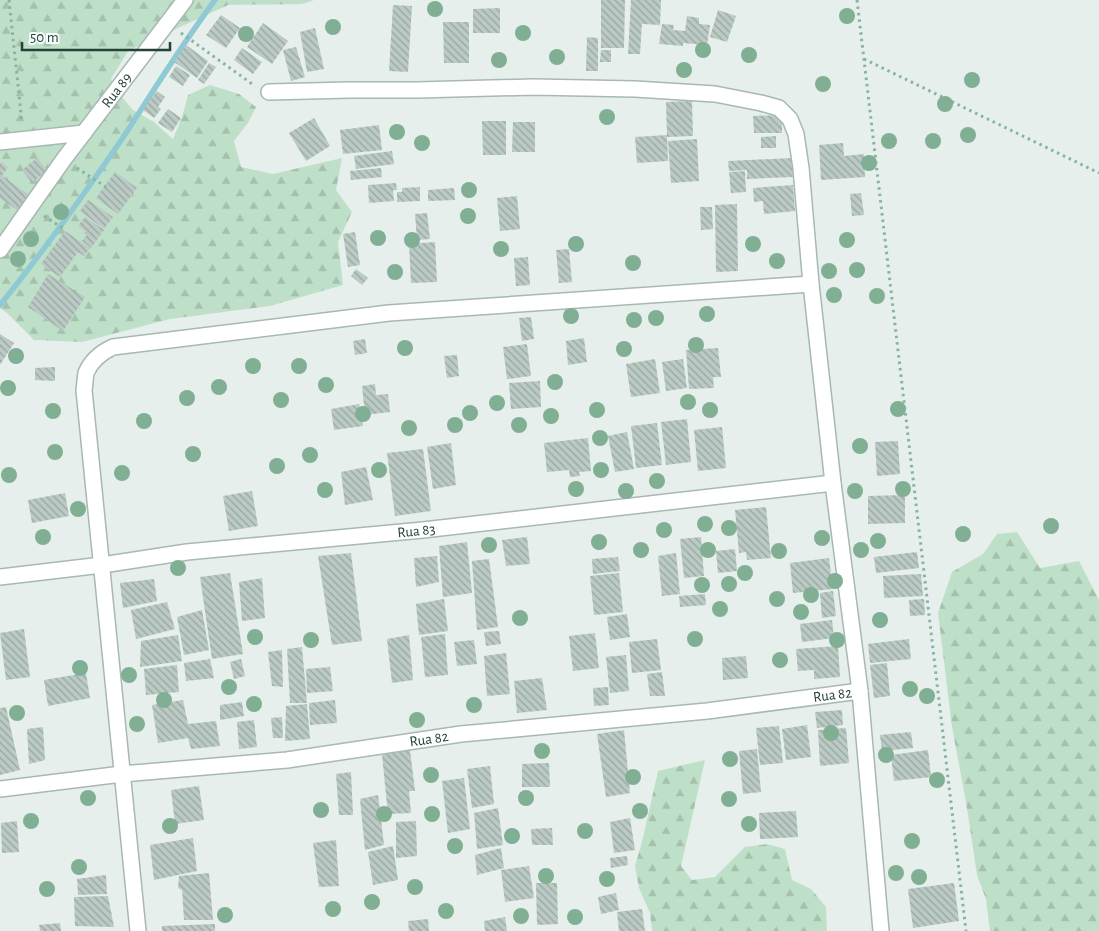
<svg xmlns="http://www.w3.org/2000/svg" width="1099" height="931" font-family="'Alegreya Sans',sans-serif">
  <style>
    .forest { fill: url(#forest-firs) }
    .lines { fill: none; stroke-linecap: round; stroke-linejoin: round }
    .stream { stroke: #8ec9d4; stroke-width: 5.5 }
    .building { fill: url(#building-back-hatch) }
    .minor-casing { stroke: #a8b8b2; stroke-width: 18 }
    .path { stroke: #86b3a5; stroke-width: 3; stroke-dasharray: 2.5 4; stroke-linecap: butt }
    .minor { stroke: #fff; stroke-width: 15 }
    .tree { fill: #80af93 }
    .labels { text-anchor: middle; stroke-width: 5; stroke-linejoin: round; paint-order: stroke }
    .street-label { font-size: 15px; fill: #24423a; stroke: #f7fbf9 }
  </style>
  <defs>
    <pattern id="forest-firs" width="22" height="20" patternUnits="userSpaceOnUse" patternTransform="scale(1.25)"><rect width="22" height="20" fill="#bfe0c8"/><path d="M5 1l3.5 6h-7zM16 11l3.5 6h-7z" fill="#a4c1ad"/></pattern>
    <pattern id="building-back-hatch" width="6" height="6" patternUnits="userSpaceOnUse" patternTransform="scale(1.25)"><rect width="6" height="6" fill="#bbcac4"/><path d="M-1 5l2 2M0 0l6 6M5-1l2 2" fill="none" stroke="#98a6a0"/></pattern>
  </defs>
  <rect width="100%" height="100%" fill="#e6efeb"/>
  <g class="forest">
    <path d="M 0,0 L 314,0 L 302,4 L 228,5 L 128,51 L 111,79 L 122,97 L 133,110 L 154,122 L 173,139 L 182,117 L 188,95 L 210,85 L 239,94 L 256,107 L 248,123 L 234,141 L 241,167 L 273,174 L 342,158 L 336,190 L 352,212 L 338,242 L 343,285 L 270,306 L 170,319 L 82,342 L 34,340 L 7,313 L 0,308 Z"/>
    <path d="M 1017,532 L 1040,568 L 1079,561 L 1099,600 L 1099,931 L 990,931 L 986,899 L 977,875 L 966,802 L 952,727 L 938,613 L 952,572 L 983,554 L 997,534 Z"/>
    <path d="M 705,760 L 681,866 L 692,880 L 715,877 L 745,847 L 767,844 L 785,849 L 792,880 L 811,889 L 826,907 L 827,931 L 652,931 L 650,913 L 639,888 L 635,866 L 642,842 L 658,771 Z"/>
  </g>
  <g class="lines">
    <path class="stream" d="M 0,305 C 44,251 85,193 124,136 C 154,90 182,44 215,0"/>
  </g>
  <g class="building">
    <path d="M 601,0 L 625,0 L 624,48 L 601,48 Z"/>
    <path d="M 631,0 L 661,0 L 660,25 L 642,24 L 640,54 L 628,54 Z"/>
    <path d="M 393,5 L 412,6 L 408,72 L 389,71 Z"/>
    <path d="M 500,8 L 500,33 L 473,33 L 473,9 Z"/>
    <path d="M 718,10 L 736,16 L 727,42 L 710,37 Z"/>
    <path d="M 221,15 L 240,28 L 226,48 L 206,35 Z"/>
    <path d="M 687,16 L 699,18 L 699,24 L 710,25 L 707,45 L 683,43 L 683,46 L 659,44 L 662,24 L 674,25 L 673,30 L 685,31 Z"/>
    <path d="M 443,22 L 469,22 L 469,63 L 444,63 Z"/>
    <path d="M 263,23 L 288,41 L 272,64 L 247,47 Z"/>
    <path d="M 315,28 L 324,69 L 307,72 L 300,32 Z"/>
    <path d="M 587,37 L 598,38 L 598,71 L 586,71 Z"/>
    <path d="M 186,45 L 208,61 L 197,78 L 174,62 Z"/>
    <path d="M 296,47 L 305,77 L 291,81 L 283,50 Z"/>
    <path d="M 242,48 L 262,62 L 253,74 L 234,60 Z"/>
    <path d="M 601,50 L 611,50 L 611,62 L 600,62 Z"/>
    <path d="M 209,63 L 216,67 L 204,84 L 198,80 Z"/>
    <path d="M 176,66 L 190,75 L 183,86 L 169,77 Z"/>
    <path d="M 157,91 L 165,97 L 158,107 L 161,109 L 154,118 L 143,110 Z"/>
    <path d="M 692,101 L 693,136 L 667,137 L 668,161 L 637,163 L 635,137 L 667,135 L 666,102 Z"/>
    <path d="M 168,109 L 181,118 L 172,132 L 158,123 Z"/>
    <path d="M 782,115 L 782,133 L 754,133 L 753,116 Z"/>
    <path d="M 314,118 L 330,146 L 306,161 L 289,133 Z"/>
    <path d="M 482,121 L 506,121 L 506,155 L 483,155 Z"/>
    <path d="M 513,122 L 535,122 L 535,152 L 512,152 Z"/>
    <path d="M 379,125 L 382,150 L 343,154 L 340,130 Z"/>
    <path d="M 776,136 L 776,148 L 761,148 L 761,137 Z"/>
    <path d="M 697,139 L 699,181 L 671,183 L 668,141 Z"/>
    <path d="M 843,143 L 844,156 L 864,154 L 865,177 L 821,180 L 819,145 Z"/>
    <path d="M 392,151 L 394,164 L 356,169 L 354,156 Z"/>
    <path d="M 37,158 L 47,170 L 32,183 L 22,170 Z"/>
    <path d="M 792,158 L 793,177 L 747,179 L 747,170 L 729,171 L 728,161 Z"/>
    <path d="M 1,162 L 8,167 L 2,176 L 31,196 L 20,212 L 0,198 L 0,163 Z"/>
    <path d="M 381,168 L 382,177 L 351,180 L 350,171 Z"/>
    <path d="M 745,171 L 746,192 L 731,193 L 729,172 Z"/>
    <path d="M 115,172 L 137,188 L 118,214 L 96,198 Z"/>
    <path d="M 396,183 L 397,190 L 393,190 L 394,201 L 369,203 L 368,185 Z"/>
    <path d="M 793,185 L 795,211 L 764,214 L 763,201 L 754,202 L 753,188 Z"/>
    <path d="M 420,187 L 420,201 L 397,202 L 397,192 L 402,192 L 402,188 Z"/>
    <path d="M 454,188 L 455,200 L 428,201 L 428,190 Z"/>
    <path d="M 861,193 L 864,215 L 852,216 L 850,194 Z"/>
    <path d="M 517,196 L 520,229 L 500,231 L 497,198 Z"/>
    <path d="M 88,200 L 113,217 L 104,229 L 80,211 Z"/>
    <path d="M 737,204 L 738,271 L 716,272 L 715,205 Z"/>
    <path d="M 700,207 L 712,207 L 713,229 L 701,230 Z"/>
    <path d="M 427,213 L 430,239 L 417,240 L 415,214 Z"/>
    <path d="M 85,217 L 104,230 L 91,248 L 82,241 L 88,233 L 78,226 Z"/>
    <path d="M 65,231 L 90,248 L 84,256 L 78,252 L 60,277 L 41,264 Z"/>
    <path d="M 355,232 L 360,265 L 348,267 L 343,234 Z"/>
    <path d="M 435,242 L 437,282 L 411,283 L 409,244 Z"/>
    <path d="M 569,249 L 572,282 L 559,283 L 556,250 Z"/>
    <path d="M 528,257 L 530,285 L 516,286 L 514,258 Z"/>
    <path d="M 356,269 L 368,278 L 362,285 L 351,276 Z"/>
    <path d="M 48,274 L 85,297 L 63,331 L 28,307 Z"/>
    <path d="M 531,317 L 534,339 L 522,341 L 519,318 Z"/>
    <path d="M 0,334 L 14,343 L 0,365 Z"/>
    <path d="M 584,338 L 587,362 L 568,365 L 566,341 Z"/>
    <path d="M 365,339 L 367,353 L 355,355 L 353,341 Z"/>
    <path d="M 527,344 L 531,376 L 507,379 L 503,347 Z"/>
    <path d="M 718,348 L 721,377 L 713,377 L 714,388 L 689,389 L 686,350 Z"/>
    <path d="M 457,355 L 459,376 L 447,378 L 444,356 Z"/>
    <path d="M 655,359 L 660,393 L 631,397 L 626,364 Z"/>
    <path d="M 683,359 L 687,388 L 666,391 L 662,362 Z"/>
    <path d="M 55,367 L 55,381 L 35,380 L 35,368 Z"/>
    <path d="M 540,381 L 541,407 L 511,409 L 509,383 Z"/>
    <path d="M 375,384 L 376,395 L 388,394 L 390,412 L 365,415 L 362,386 Z"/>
    <path d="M 359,404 L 363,426 L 334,430 L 331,409 Z"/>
    <path d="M 687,419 L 691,462 L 666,465 L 661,422 Z"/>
    <path d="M 657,423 L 662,465 L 636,468 L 631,426 Z"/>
    <path d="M 722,427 L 726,468 L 698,471 L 694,430 Z"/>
    <path d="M 627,432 L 634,469 L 615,472 L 608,436 Z"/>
    <path d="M 588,438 L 591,471 L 579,472 L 580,476 L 570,477 L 569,470 L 547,472 L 544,443 Z"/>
    <path d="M 898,441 L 900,474 L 877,476 L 875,442 Z"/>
    <path d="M 451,443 L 456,485 L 433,489 L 427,447 Z"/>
    <path d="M 423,449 L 431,511 L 395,516 L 387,453 Z"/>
    <path d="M 366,467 L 373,500 L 345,505 L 341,472 Z"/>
    <path d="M 252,491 L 258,526 L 229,531 L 223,496 Z"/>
    <path d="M 65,493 L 69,516 L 32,523 L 28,500 Z"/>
    <path d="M 905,495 L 905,523 L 868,524 L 868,496 Z"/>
    <path d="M 766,507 L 771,558 L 747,560 L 746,552 L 739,553 L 735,510 Z"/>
    <path d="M 527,537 L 530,564 L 506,566 L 502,540 Z"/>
    <path d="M 701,537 L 704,576 L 684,578 L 680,539 Z"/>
    <path d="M 467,542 L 472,593 L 443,597 L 439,546 Z"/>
    <path d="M 735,549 L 737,571 L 718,573 L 716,551 Z"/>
    <path d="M 917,552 L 919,568 L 876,573 L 874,557 Z"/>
    <path d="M 351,553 L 362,641 L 332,645 L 318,556 Z"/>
    <path d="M 676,553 L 680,594 L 662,596 L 658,556 Z"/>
    <path d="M 437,556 L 439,582 L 416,587 L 414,558 Z"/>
    <path d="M 618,557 L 620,571 L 593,574 L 592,559 Z"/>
    <path d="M 829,558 L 833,589 L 793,593 L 790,563 Z"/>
    <path d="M 489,559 L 498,627 L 477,630 L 472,561 Z"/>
    <path d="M 230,573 L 243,654 L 212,659 L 200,577 Z"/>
    <path d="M 619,573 L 623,612 L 594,615 L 590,576 Z"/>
    <path d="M 921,574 L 923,596 L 884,598 L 883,576 Z"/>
    <path d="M 262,578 L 265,618 L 242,621 L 239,582 Z"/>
    <path d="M 154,579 L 157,601 L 123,608 L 120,583 Z"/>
    <path d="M 833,591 L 836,616 L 822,618 L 820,593 Z"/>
    <path d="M 705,594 L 706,605 L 680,607 L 679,596 Z"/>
    <path d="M 444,599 L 448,631 L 419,635 L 416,604 Z"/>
    <path d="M 924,599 L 925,615 L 910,616 L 909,600 Z"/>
    <path d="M 167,602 L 175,629 L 136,639 L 131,610 Z"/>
    <path d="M 202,610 L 209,650 L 184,655 L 177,617 Z"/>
    <path d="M 627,614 L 630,637 L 610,640 L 607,617 Z"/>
    <path d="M 832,620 L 834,638 L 802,642 L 800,624 Z"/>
    <path d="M 24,629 L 30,677 L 6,680 L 0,633 Z"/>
    <path d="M 499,631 L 501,644 L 486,646 L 484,632 Z"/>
    <path d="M 595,633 L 599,668 L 573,671 L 569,636 Z"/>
    <path d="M 445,634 L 448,675 L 425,677 L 421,637 Z"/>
    <path d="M 178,635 L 182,661 L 140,667 L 141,641 Z"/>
    <path d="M 409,635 L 413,680 L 392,683 L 387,639 Z"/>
    <path d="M 657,639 L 661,670 L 632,673 L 629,642 Z"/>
    <path d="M 909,639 L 911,659 L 870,663 L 868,644 Z"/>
    <path d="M 474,640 L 477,664 L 457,666 L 454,642 Z"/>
    <path d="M 838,646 L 840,677 L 814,679 L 814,670 L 798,671 L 796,649 Z"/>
    <path d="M 302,647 L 307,703 L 290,703 L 287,649 Z"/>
    <path d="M 282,650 L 283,687 L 272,686 L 268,652 Z"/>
    <path d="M 506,653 L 510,694 L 487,696 L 484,656 Z"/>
    <path d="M 626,655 L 629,691 L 610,693 L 606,657 Z"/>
    <path d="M 746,656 L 748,678 L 723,680 L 722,658 Z"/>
    <path d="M 210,659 L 214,678 L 186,681 L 184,663 Z"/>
    <path d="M 241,659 L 245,676 L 234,679 L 230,662 Z"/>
    <path d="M 887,663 L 890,696 L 874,698 L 870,665 Z"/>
    <path d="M 177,665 L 179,692 L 146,695 L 144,669 Z"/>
    <path d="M 330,667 L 333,691 L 307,693 L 306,669 Z"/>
    <path d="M 662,672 L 665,696 L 650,696 L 647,674 Z"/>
    <path d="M 86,673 L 90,698 L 48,706 L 44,680 Z"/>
    <path d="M 542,678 L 547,710 L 517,713 L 514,681 Z"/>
    <path d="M 608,687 L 609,705 L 594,706 L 593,688 Z"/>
    <path d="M 183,700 L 188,724 L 216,721 L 220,746 L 191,749 L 188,738 L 158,743 L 152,705 Z"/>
    <path d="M 335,700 L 337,723 L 310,725 L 309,703 Z"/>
    <path d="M 242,702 L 244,716 L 220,720 L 220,705 Z"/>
    <path d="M 307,704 L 310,739 L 285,741 L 286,706 Z"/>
    <path d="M 6,707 L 20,770 L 0,775 L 0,708 Z"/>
    <path d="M 842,710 L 843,725 L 817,728 L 815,712 Z"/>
    <path d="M 282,717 L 283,738 L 273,738 L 271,718 Z"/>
    <path d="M 254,720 L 257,747 L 239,749 L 237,722 Z"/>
    <path d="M 807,725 L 811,757 L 786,760 L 782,729 Z"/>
    <path d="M 779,726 L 783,763 L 760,765 L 756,728 Z"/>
    <path d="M 43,727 L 45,760 L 29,764 L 27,729 Z"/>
    <path d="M 846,728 L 849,763 L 820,766 L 818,730 Z"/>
    <path d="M 624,730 L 630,793 L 606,797 L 597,734 Z"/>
    <path d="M 911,732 L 913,748 L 882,751 L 880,735 Z"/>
    <path d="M 757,749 L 761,792 L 743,794 L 739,751 Z"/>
    <path d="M 410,750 L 415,791 L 409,791 L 411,813 L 388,814 L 382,755 Z"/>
    <path d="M 928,750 L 931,777 L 894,781 L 891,755 Z"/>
    <path d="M 549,763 L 550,787 L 522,787 L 522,764 Z"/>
    <path d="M 490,766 L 494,804 L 472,808 L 467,769 Z"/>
    <path d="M 351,772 L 353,815 L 339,815 L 336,774 Z"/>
    <path d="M 464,778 L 470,829 L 448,833 L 442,781 Z"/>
    <path d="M 199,786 L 204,820 L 175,824 L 171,790 Z"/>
    <path d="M 378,795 L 384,845 L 365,850 L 360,799 Z"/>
    <path d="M 498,808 L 503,845 L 477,849 L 474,813 Z"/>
    <path d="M 796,811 L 798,837 L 760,839 L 759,813 Z"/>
    <path d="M 630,818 L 635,850 L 614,853 L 610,822 Z"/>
    <path d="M 17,821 L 19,852 L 2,853 L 1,823 Z"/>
    <path d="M 416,821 L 417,856 L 396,858 L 396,822 Z"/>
    <path d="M 552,828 L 553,845 L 532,845 L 531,829 Z"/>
    <path d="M 193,838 L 197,871 L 154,880 L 150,845 Z"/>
    <path d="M 336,840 L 339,886 L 319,887 L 313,843 Z"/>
    <path d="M 393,846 L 398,880 L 373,885 L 368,852 Z"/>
    <path d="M 501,848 L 504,868 L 477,875 L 475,855 Z"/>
    <path d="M 627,856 L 628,865 L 611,868 L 610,858 Z"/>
    <path d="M 529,866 L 534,898 L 505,902 L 501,870 Z"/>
    <path d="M 209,873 L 213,920 L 184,920 L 182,890 L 178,888 L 179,876 Z"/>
    <path d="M 106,875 L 107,894 L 78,895 L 77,879 Z"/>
    <path d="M 536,883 L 557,883 L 558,924 L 537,925 Z"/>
    <path d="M 954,883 L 959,921 L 913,928 L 908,889 Z"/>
    <path d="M 616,893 L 619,910 L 601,914 L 598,897 Z"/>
    <path d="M 108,896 L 114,927 L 75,926 L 74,897 Z"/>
    <path d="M 642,909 L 645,931 L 619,931 L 617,912 Z"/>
    <path d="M 505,917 L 507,931 L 485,931 L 484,921 Z"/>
    <path d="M 428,919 L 429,931 L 409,931 L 408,921 Z"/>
    <path d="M 60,923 L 61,931 L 40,931 L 39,925 Z"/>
    <path d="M 215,924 L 215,931 L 162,931 L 162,926 Z"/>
  </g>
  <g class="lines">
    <g class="minor-casing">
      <g id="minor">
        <path d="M 269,92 L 349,90 L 417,90 L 534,87 L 635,89 L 715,94 L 761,103 L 779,108 L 790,119 L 796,134 L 801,168 L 811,284 L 833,483 L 860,691 L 881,931"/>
        <path d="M 0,142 L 84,133"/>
        <path id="s1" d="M 0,250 L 64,159 L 185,0"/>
        <path id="s2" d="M 0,577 L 102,565 L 187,552 L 423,530 L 833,483"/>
        <path id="s3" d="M 0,789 L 122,774 L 287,760 L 461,734 L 707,711 L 860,691"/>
        <path d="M 138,931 L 84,390 C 85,385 85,378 86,373 C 91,361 102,352 113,347 L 389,313 L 811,284"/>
      </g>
    </g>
    <g class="path">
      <path d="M 9,0 L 22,123"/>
      <path d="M 857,0 L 966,931"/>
      <path d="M 181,33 L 255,86"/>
      <path d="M 864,59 L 1099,173"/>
      <path d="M 77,168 L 106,187"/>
      <path d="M 44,216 L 64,229"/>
    </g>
    <use href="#minor" class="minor"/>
  </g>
  <g class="tree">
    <circle cx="435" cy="9" r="8"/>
    <circle cx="847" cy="16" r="8"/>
    <circle cx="333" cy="27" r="8"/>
    <circle cx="523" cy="33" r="8"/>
    <circle cx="246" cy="34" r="8"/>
    <circle cx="703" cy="50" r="8"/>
    <circle cx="749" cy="55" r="8"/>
    <circle cx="557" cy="57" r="8"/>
    <circle cx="499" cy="60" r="8"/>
    <circle cx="684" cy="70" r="8"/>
    <circle cx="972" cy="80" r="8"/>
    <circle cx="823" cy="84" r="8"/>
    <circle cx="945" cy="104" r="8"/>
    <circle cx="607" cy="117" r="8"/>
    <circle cx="397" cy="132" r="8"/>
    <circle cx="968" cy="135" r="8"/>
    <circle cx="889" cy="141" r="8"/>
    <circle cx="933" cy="141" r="8"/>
    <circle cx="422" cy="143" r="8"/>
    <circle cx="869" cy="163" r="8"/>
    <circle cx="469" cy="190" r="8"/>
    <circle cx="61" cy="212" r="8"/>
    <circle cx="468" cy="216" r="8"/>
    <circle cx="378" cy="238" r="8"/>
    <circle cx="31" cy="239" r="8"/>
    <circle cx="412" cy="240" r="8"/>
    <circle cx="847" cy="240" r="8"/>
    <circle cx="576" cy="244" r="8"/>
    <circle cx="753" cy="244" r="8"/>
    <circle cx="501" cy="249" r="8"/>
    <circle cx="18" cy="259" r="8"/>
    <circle cx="777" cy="261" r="8"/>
    <circle cx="633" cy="263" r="8"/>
    <circle cx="857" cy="270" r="8"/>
    <circle cx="829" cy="271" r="8"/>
    <circle cx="395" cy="272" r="8"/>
    <circle cx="834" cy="295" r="8"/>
    <circle cx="877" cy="296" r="8"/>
    <circle cx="707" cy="314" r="8"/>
    <circle cx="571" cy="316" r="8"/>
    <circle cx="656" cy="318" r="8"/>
    <circle cx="634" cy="320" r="8"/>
    <circle cx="696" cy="345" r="8"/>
    <circle cx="405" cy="348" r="8"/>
    <circle cx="624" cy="349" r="8"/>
    <circle cx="16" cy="356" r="8"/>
    <circle cx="253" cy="366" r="8"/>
    <circle cx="299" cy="366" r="8"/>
    <circle cx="555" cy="382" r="8"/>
    <circle cx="326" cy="385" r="8"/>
    <circle cx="219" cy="387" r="8"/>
    <circle cx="8" cy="388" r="8"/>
    <circle cx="187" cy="398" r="8"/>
    <circle cx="281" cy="400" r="8"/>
    <circle cx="688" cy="402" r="8"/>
    <circle cx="497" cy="403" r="8"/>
    <circle cx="898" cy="409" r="8"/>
    <circle cx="597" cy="410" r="8"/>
    <circle cx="710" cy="410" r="8"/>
    <circle cx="53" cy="411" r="8"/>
    <circle cx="470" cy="413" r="8"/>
    <circle cx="363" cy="414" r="8"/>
    <circle cx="551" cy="416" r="8"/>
    <circle cx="144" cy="421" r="8"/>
    <circle cx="455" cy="425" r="8"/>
    <circle cx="519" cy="425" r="8"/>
    <circle cx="409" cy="428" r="8"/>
    <circle cx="600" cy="438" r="8"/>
    <circle cx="860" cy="446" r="8"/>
    <circle cx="55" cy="452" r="8"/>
    <circle cx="193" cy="454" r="8"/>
    <circle cx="310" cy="455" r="8"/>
    <circle cx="277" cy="466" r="8"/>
    <circle cx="379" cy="470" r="8"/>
    <circle cx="601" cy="470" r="8"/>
    <circle cx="122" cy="473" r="8"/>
    <circle cx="9" cy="475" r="8"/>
    <circle cx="657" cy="481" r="8"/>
    <circle cx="576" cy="489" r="8"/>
    <circle cx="903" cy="489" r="8"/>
    <circle cx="325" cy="490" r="8"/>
    <circle cx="626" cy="491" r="8"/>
    <circle cx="855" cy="491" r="8"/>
    <circle cx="78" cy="509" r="8"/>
    <circle cx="705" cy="524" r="8"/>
    <circle cx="1051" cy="526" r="8"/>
    <circle cx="729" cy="528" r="8"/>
    <circle cx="664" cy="530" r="8"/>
    <circle cx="963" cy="534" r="8"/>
    <circle cx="43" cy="537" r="8"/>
    <circle cx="822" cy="538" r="8"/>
    <circle cx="878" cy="541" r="8"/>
    <circle cx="599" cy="542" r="8"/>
    <circle cx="489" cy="545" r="8"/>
    <circle cx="641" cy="550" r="8"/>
    <circle cx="708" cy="550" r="8"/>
    <circle cx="861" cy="550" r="8"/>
    <circle cx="779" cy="551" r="8"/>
    <circle cx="178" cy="568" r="8"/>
    <circle cx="745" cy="573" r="8"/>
    <circle cx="835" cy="581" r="8"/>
    <circle cx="729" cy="584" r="8"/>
    <circle cx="702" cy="585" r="8"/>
    <circle cx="811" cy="595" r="8"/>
    <circle cx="777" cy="599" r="8"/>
    <circle cx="720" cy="609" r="8"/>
    <circle cx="801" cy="612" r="8"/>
    <circle cx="520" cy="618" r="8"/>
    <circle cx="880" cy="620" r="8"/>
    <circle cx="255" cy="637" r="8"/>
    <circle cx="695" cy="639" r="8"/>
    <circle cx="311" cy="640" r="8"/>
    <circle cx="837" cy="640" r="8"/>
    <circle cx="780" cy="660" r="8"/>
    <circle cx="80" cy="668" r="8"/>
    <circle cx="129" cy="675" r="8"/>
    <circle cx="229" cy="687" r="8"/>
    <circle cx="910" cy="689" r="8"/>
    <circle cx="927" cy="696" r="8"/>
    <circle cx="164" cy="700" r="8"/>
    <circle cx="254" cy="704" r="8"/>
    <circle cx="474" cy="705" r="8"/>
    <circle cx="17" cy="713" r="8"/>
    <circle cx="417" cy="720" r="8"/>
    <circle cx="137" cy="724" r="8"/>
    <circle cx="831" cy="733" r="8"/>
    <circle cx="542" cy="751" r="8"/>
    <circle cx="886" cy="755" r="8"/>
    <circle cx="730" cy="759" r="8"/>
    <circle cx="431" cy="775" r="8"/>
    <circle cx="633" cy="777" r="8"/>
    <circle cx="937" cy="780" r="8"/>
    <circle cx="88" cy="798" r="8"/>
    <circle cx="526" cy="798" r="8"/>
    <circle cx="729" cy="799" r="8"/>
    <circle cx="321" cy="810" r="8"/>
    <circle cx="640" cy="811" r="8"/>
    <circle cx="384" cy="814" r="8"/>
    <circle cx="432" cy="814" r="8"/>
    <circle cx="31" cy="821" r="8"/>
    <circle cx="749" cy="824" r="8"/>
    <circle cx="170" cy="826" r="8"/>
    <circle cx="585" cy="831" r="8"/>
    <circle cx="512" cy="836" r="8"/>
    <circle cx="912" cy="841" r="8"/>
    <circle cx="455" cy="846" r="8"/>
    <circle cx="79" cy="867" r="8"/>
    <circle cx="896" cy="873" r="8"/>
    <circle cx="546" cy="876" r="8"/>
    <circle cx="919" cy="877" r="8"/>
    <circle cx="607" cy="879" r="8"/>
    <circle cx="415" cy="887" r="8"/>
    <circle cx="47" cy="889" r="8"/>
    <circle cx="372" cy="902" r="8"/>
    <circle cx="333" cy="909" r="8"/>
    <circle cx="446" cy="911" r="8"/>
    <circle cx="225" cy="915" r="8"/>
    <circle cx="521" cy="916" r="8"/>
    <circle cx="575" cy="917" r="8"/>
  </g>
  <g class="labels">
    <g class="street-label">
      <text dy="5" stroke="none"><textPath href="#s1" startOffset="198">Rua 89</textPath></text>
      <text dy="5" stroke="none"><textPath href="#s2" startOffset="419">Rua 83</textPath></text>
      <text dy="5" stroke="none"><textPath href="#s3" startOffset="838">Rua 82</textPath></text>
      <text dy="5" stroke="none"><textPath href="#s3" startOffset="432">Rua 82</textPath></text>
    </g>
  </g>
  <path d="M22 42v8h148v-8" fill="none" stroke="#24423a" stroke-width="2.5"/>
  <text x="30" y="42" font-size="15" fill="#24423a" stroke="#f7fbf9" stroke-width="4" paint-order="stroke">50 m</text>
</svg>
